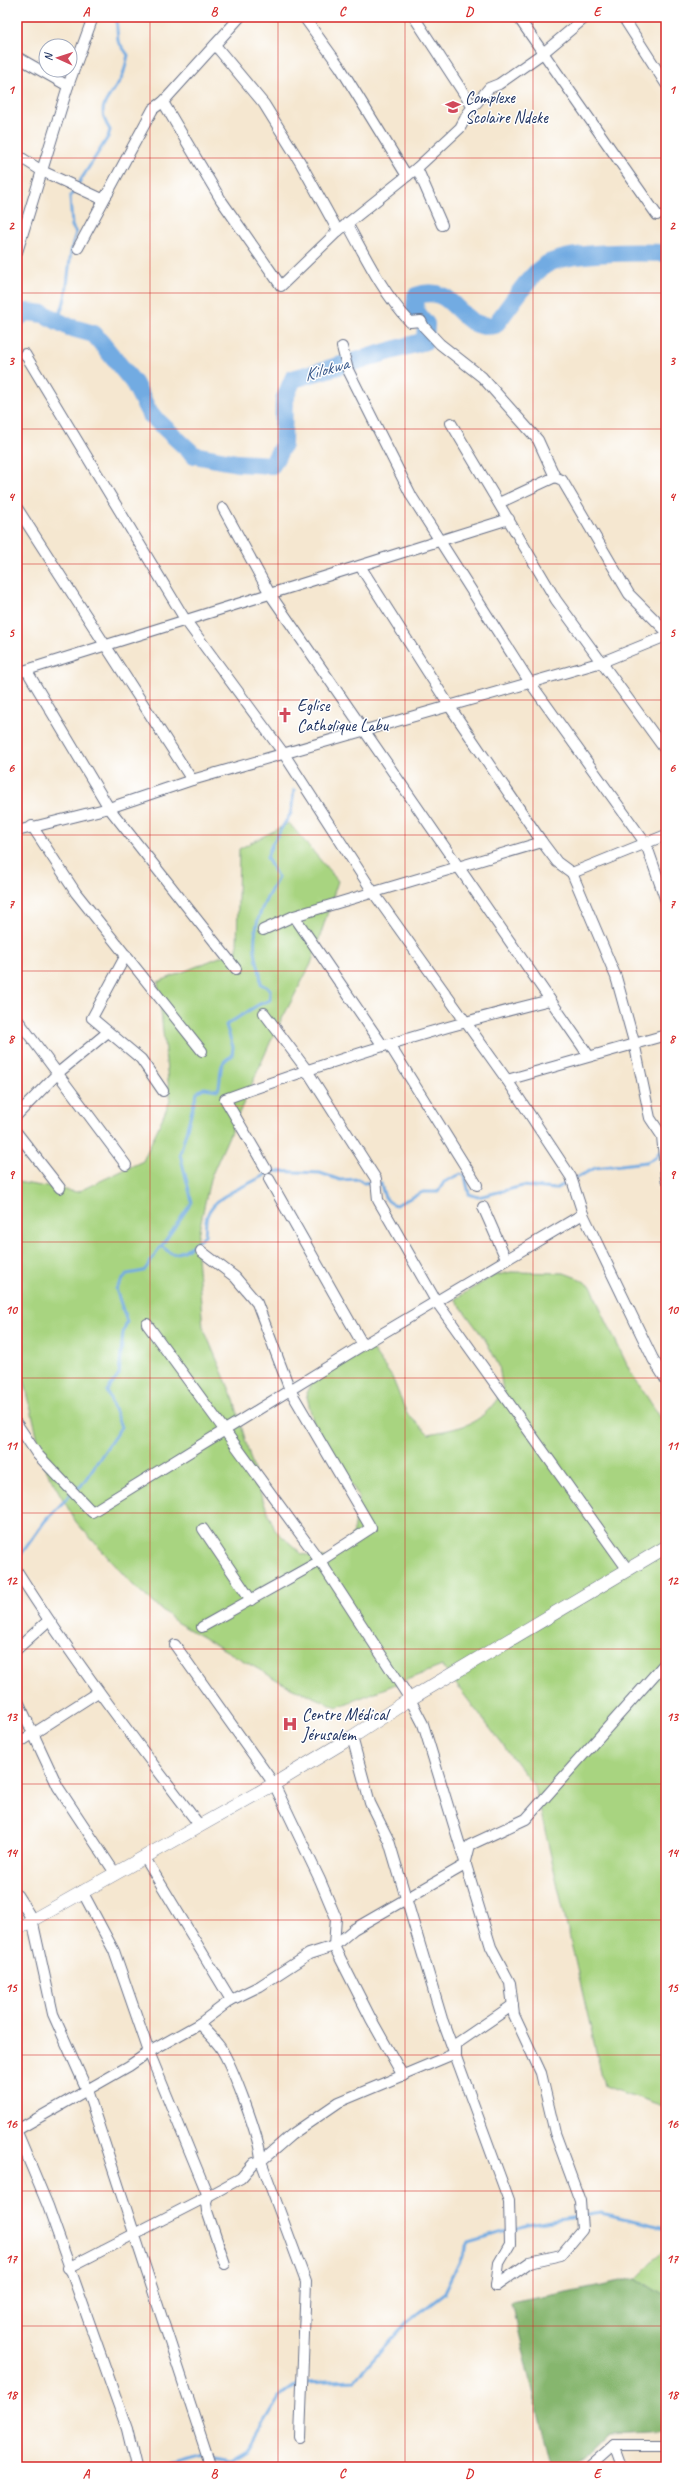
<svg xmlns="http://www.w3.org/2000/svg" width="683" height="2484" font-family="Caveat,sans-serif">
  <style>
    .green { fill: #a8d480; stroke: #62826f }
    .forest { fill: #86b66e; stroke: #507266 }
    .lines { fill: none; stroke-linecap: round; stroke-linejoin: round }
    .stream { stroke: #72abe2; stroke-width: 3 }
    .river { stroke: #72abe2; stroke-width: 18 }
    .minor-casing { stroke: #676f86; stroke-width: 12 }
    .tertiary-casing { stroke: #676f86; stroke-width: 14 }
    .minor { stroke: #fff; stroke-width: 10 }
    .tertiary { stroke: #fff; stroke-width: 13 }
    .grid { fill: none; stroke: #d62828; stroke-width: 1; stroke-opacity: 0.55 }
    .labels { text-anchor: middle; stroke-width: 3; stroke-linejoin: round; paint-order: stroke }
    .poi-label { font-size: 17px; fill: #1b2f5e; stroke: #fff; text-anchor: start }
    .water-label { font-size: 18px; font-style: italic; fill: #395a8c; stroke: #fff }
    .neatline { fill: none; stroke: #d62828; stroke-width: 1.5 }
    .grid-label { font-size: 13px; text-anchor: middle; font-weight: bold; fill: #d62828 }
  </style>
  <rect width="100%" height="100%" fill="#fff"/>
  <filter id="ink" filterUnits="userSpaceOnUse"><feTurbulence type="fractalNoise" baseFrequency=".025" numOctaves="2"/><feDisplacementMap in="SourceGraphic" scale="8" xChannelSelector="R" yChannelSelector="G"/><feConvolveMatrix kernelMatrix="1 2 1 2 8 2 1 2 1" color-interpolation-filters="sRGB"/></filter>
  <filter id="wash" filterUnits="userSpaceOnUse"><feTurbulence type="fractalNoise" baseFrequency=".012" numOctaves="4" result="noise"/><feDisplacementMap in="SourceGraphic" scale="16" xChannelSelector="R" yChannelSelector="G"/><feGaussianBlur stdDeviation="0.9" result="paint"/><feColorMatrix in="noise" values="0 0 0 0 0 0 0 0 0 0 0 0 0 0 0 0 0 1.4 0 .05"/><feComposite in="paint" operator="in"/></filter>
  <g filter="url(#wash)">
    <rect width="100%" height="100%" fill="#f5e7d0"/>
    <g class="green">
      <path d="M 289,823 L 338,881 L 311,964 L 273,1036 L 210,1179 L 196,1245 L 203,1327 L 234,1400 L 260,1492 L 275,1530 L 302,1554 L 328,1559 L 352,1536 L 359,1497 L 313,1421 L 306,1393 L 316,1373 L 344,1364 L 371,1348 L 392,1377 L 407,1414 L 429,1434 C 469,1426 480,1425 503,1391 L 499,1366 L 486,1341 L 455,1299 L 493,1276 L 511,1272 L 564,1273 L 580,1279 L 592,1287 L 600,1308 L 630,1371 L 666,1426 L 666,2107 L 604,2086 L 535,1787 L 442,1666 L 337,1707 L 286,1685 L 176,1622 L 133,1585 L 76,1522 L 44,1466 L 17,1348 L 17,1182 L 77,1192 L 143,1161 L 170,1101 L 158,982 L 237,950 L 239,849 Z"/>
      <path d="M 666,2248 L 666,2297 L 636,2278 Z"/>
    </g>
    <path class="forest" d="M 636,2278 L 666,2297 L 666,2432 L 609,2435 L 576,2467 L 551,2467 L 512,2303 Z"/>
    <g class="lines">
      <g class="stream">
        <path d="M 57,319 C 72,294 65,261 76,233 L 72,226 L 70,197 L 108,137 L 110,130 C 94,105 109,100 121,79 C 125,72 126,62 128,55 L 118,41 L 116,17"/>
        <path d="M 379,1183 L 381,1183 C 383,1194 385,1202 396,1205 L 423,1192 L 438,1192 L 444,1182 L 461,1174 L 465,1176 L 469,1194 L 478,1197 L 523,1186 L 555,1189 L 595,1168 L 646,1162 L 655,1158 L 661,1150"/>
        <path d="M 163,1247 C 165,1248 168,1252 171,1253 C 181,1256 199,1241 205,1235 C 206,1229 205,1221 207,1216 C 215,1192 254,1185 271,1171 L 320,1173 L 340,1180 L 358,1179 L 364,1183 L 374,1182"/>
        <path d="M 75,1490 L 81,1486 L 121,1427 L 107,1391 L 119,1375 L 123,1333 L 127,1322 L 116,1289 L 127,1274 L 144,1271 L 192,1202 L 180,1154 L 197,1092 L 204,1088 L 218,1090 C 223,1075 216,1063 232,1056 L 233,1047 L 226,1025 L 258,1005 L 270,1000 L 270,989 L 261,984 C 261,971 258,968 256,957 C 250,928 264,901 278,878 L 267,858 L 272,844 L 291,813 L 294,790"/>
        <path d="M 17,1560 L 45,1521 L 71,1494"/>
        <path d="M 304,2382 L 355,2380 L 406,2323 L 444,2294 L 469,2242 L 527,2225 L 601,2213 L 666,2228"/>
        <path d="M 169,2467 L 208,2456 L 231,2460 L 248,2450 L 279,2398 L 299,2384"/>
      </g>
      <path class="river" d="M 17,318 L 27,312 L 44,314 L 69,327 L 94,334 L 134,383 L 150,414 L 194,455 L 237,463 L 272,465 L 283,445 L 284,400 L 293,379 L 425,341 L 426,324 L 415,310 L 416,296 C 457,281 457,333 495,325 C 509,308 526,279 544,266 C 564,251 640,252 666,253"/>
    </g>
  </g>
  <g filter="url(#ink)">
    <g class="lines">
      <g class="minor-casing">
        <g id="minor">
          <path d="M 304,17 L 340,67 L 407,176"/>
          <path d="M 414,17 L 472,106"/>
          <path d="M 518,17 L 657,215"/>
          <path d="M 623,17 L 666,84"/>
          <path d="M 215,45 L 264,104 L 300,162 L 338,231"/>
          <path d="M 17,57 L 68,86"/>
          <path d="M 163,102 L 221,200 L 281,286 L 338,231 L 417,168 L 460,128 L 468,113 L 489,88 L 499,84 L 543,53 L 586,17"/>
          <path d="M 17,155 L 42,171 L 100,198 L 104,198 L 108,193"/>
          <path d="M 417,168 L 442,225"/>
          <path d="M 347,223 C 366,258 383,293 410,322 L 421,321 L 424,327 L 440,344 L 482,377 L 538,440 L 555,477 L 562,480 L 629,594 L 666,631"/>
          <path d="M 78,248 L 153,109 L 163,102 L 240,17"/>
          <path d="M 17,252 L 68,86 L 93,17"/>
          <path d="M 342,347 L 348,370 L 412,497 L 529,681 L 646,844 L 666,901"/>
          <path d="M 25,354 L 186,621 L 284,754 L 373,892 L 507,1080 L 571,1177 L 583,1214 L 653,1359 L 666,1380"/>
          <path d="M 451,423 L 556,600 L 666,751"/>
          <path d="M 499,503 L 555,477"/>
          <path d="M 17,508 L 192,780"/>
          <path d="M 223,508 L 270,594 L 589,1056"/>
          <path d="M 360,566 L 450,707 L 542,842 L 557,862 L 572,873 L 616,977 L 634,1042 L 650,1118 L 662,1136 L 666,1179"/>
          <path d="M 27,671 L 109,808 L 236,969"/>
          <path d="M 17,673 L 509,519"/>
          <path d="M 32,826 L 76,893 L 202,1051"/>
          <path d="M 17,831 L 109,808 L 192,780 L 602,662 L 666,636"/>
          <path d="M 572,873 L 666,835"/>
          <path d="M 294,916 L 383,1046"/>
          <path d="M 263,930 L 294,916 L 542,842"/>
          <path d="M 126,955 L 92,1018 L 141,1059 L 163,1091"/>
          <path d="M 264,1013 L 306,1069 L 376,1179 L 378,1200 L 436,1301 L 628,1570"/>
          <path d="M 17,1019 L 126,1165"/>
          <path d="M 389,1044 L 477,1185"/>
          <path d="M 507,1080 L 666,1035"/>
          <path d="M 17,1115 L 58,1073 L 108,1032"/>
          <path d="M 17,1133 L 60,1188"/>
          <path d="M 266,1169 L 225,1099 C 332,1060 440,1027 550,1000"/>
          <path d="M 269,1179 L 363,1345"/>
          <path d="M 483,1207 L 506,1259"/>
          <path d="M 201,1251 L 235,1277 L 257,1303 L 290,1390 L 371,1528 L 320,1561 L 202,1627"/>
          <path d="M 147,1324 L 320,1561 L 410,1699 L 423,1724 L 491,1947 L 510,1983 L 514,2015 L 541,2073 L 555,2133 L 580,2201 L 582,2230 L 561,2255 L 530,2262 L 496,2286"/>
          <path d="M 17,1424 L 37,1454 L 92,1512 L 363,1345 L 583,1214"/>
          <path d="M 203,1529 L 251,1600"/>
          <path d="M 17,1571 C 73,1660 136,1742 200,1826"/>
          <path d="M 175,1645 L 274,1784 L 320,1880 L 336,1918 L 334,1946 L 371,2019 L 403,2076"/>
          <path d="M 17,1649 L 48,1621"/>
          <path d="M 17,1699 L 58,1787 L 115,1873"/>
          <path d="M 352,1737 L 370,1803 L 389,1841 L 442,2019 L 509,2201 L 510,2244 L 499,2263 L 496,2286"/>
          <path d="M 17,1744 L 98,1692"/>
          <path d="M 145,1858 L 231,2000"/>
          <path d="M 17,1895 L 32,1919 L 53,2014 L 87,2090 L 211,2467"/>
          <path d="M 199,2024 C 206,2031 214,2039 220,2047 C 232,2065 261,2140 261,2161 L 306,2282 L 300,2437"/>
          <path d="M 456,2053 L 456,2044 L 513,2005"/>
          <path d="M 17,2130 L 129,2066 L 149,2052 L 199,2024 L 231,2000 L 260,1986 L 309,1954 L 334,1946 L 354,1929 L 465,1865 L 470,1845 L 526,1819 L 666,1662"/>
          <path d="M 17,2132 L 48,2206 L 127,2429 L 136,2467"/>
          <path d="M 225,2264 L 207,2211 L 206,2202 L 208,2196 L 241,2178 L 254,2163 L 261,2161 L 291,2135 L 339,2102 L 456,2053"/>
          <path d="M 68,2268 L 208,2196 L 149,2052 L 114,1951 L 82,1891"/>
          <path d="M 614,2445 L 622,2467"/>
          <path d="M 589,2467 L 614,2445 L 666,2445"/>
        </g>
      </g>
      <g class="tertiary-casing">
        <path id="tertiary" d="M 17,1929 L 274,1784 L 352,1737 L 410,1699 L 666,1547"/>
      </g>
      <use href="#minor" class="minor"/>
      <use href="#tertiary" class="tertiary"/>
    </g>
  </g>
  <path class="grid" d="M 150,17 L 150,2467M 278,17 L 278,2467M 405,17 L 405,2467M 533,17 L 533,2467M 17,158 L 666,158M 17,293 L 666,293M 17,429 L 666,429M 17,564 L 666,564M 17,700 L 666,700M 17,835 L 666,835M 17,971 L 666,971M 17,1106 L 666,1106M 17,1242 L 666,1242M 17,1378 L 666,1378M 17,1513 L 666,1513M 17,1649 L 666,1649M 17,1784 L 666,1784M 17,1920 L 666,1920M 17,2055 L 666,2055M 17,2191 L 666,2191M 17,2326 L 666,2326"/>
  <defs>
    <g id="school-bare" transform="scale(1.2)"><path d="M0-5L7-2L0 1L-7-2ZM-4 1L0 2.5L4 1V4Q0 6-4 4Z" fill="#d1495b" stroke="#fff" stroke-width="2.5" paint-order="stroke"/></g>
    <g id="church-bare" transform="scale(1.2)"><path d="M-1.2-6h2.4v3.5h3.3v2.4h-3.3V6h-2.4V-.1h-3.3v-2.4h3.3Z" fill="#d1495b" stroke="#fff" stroke-width="2.5" paint-order="stroke"/></g>
    <g id="hospital-bare" transform="scale(1.2)"><path d="M-5-5h3v3.5h4V-5h3V5h-3V1.5h-4V5h-3Z" fill="#d1495b" stroke="#fff" stroke-width="2.5" paint-order="stroke"/></g>
  </defs>
  <g fill-rule="evenodd">
    <use href="#school-bare" x="453" y="107"/>
    <use href="#church-bare" x="285" y="715"/>
    <use href="#hospital-bare" x="290" y="1724"/>
  </g>
  <g class="labels">
    <g class="poi-label">
      <text x="465" y="103">Complexe<tspan x="465" dy="20">Scolaire Ndeke</tspan></text>
      <text x="297" y="711">Eglise<tspan x="297" dy="20">Catholique Labu</tspan></text>
      <text x="302" y="1720">Centre Médical<tspan x="302" dy="20">Jérusalem</tspan></text>
    </g>
    <g class="water-label">
      <text transform="translate(326 369) rotate(-16)" y="6">Kilokwa</text>
    </g>
  </g>
  <rect width="683" height="2484" fill="none" stroke="#fff" stroke-width="44"/>
  <g transform="translate(58 58) rotate(273)"><circle r="19" fill="#ffffff" stroke="#a4acbf"/>
  <path d="M0-3L7 15L0 10L-7 15Z" fill="#d1495b"/>
  <text y="-6" font-size="11" font-weight="bold" text-anchor="middle" fill="#1b2f5e">N</text>
  </g>
  <rect x="22" y="22" width="639" height="2440" class="neatline"/>
  <g class="grid-label">
    <text x="86" y="16">A</text>
    <text x="214" y="16">B</text>
    <text x="342" y="16">C</text>
    <text x="469" y="16">D</text>
    <text x="597" y="16">E</text>
    <text x="11" y="94">1</text>
    <text x="672" y="94">1</text>
    <text x="11" y="230">2</text>
    <text x="672" y="230">2</text>
    <text x="11" y="365">3</text>
    <text x="672" y="365">3</text>
    <text x="11" y="501">4</text>
    <text x="672" y="501">4</text>
    <text x="11" y="637">5</text>
    <text x="672" y="637">5</text>
    <text x="11" y="772">6</text>
    <text x="672" y="772">6</text>
    <text x="11" y="908">7</text>
    <text x="672" y="908">7</text>
    <text x="11" y="1043">8</text>
    <text x="672" y="1043">8</text>
    <text x="11" y="1179">9</text>
    <text x="672" y="1179">9</text>
    <text x="11" y="1314">10</text>
    <text x="672" y="1314">10</text>
    <text x="11" y="1450">11</text>
    <text x="672" y="1450">11</text>
    <text x="11" y="1585">12</text>
    <text x="672" y="1585">12</text>
    <text x="11" y="1721">13</text>
    <text x="672" y="1721">13</text>
    <text x="11" y="1857">14</text>
    <text x="672" y="1857">14</text>
    <text x="11" y="1992">15</text>
    <text x="672" y="1992">15</text>
    <text x="11" y="2128">16</text>
    <text x="672" y="2128">16</text>
    <text x="11" y="2263">17</text>
    <text x="672" y="2263">17</text>
    <text x="11" y="2399">18</text>
    <text x="672" y="2399">18</text>
    <text x="86" y="2478">A</text>
    <text x="214" y="2478">B</text>
    <text x="342" y="2478">C</text>
    <text x="469" y="2478">D</text>
    <text x="597" y="2478">E</text>
  </g>
</svg>
